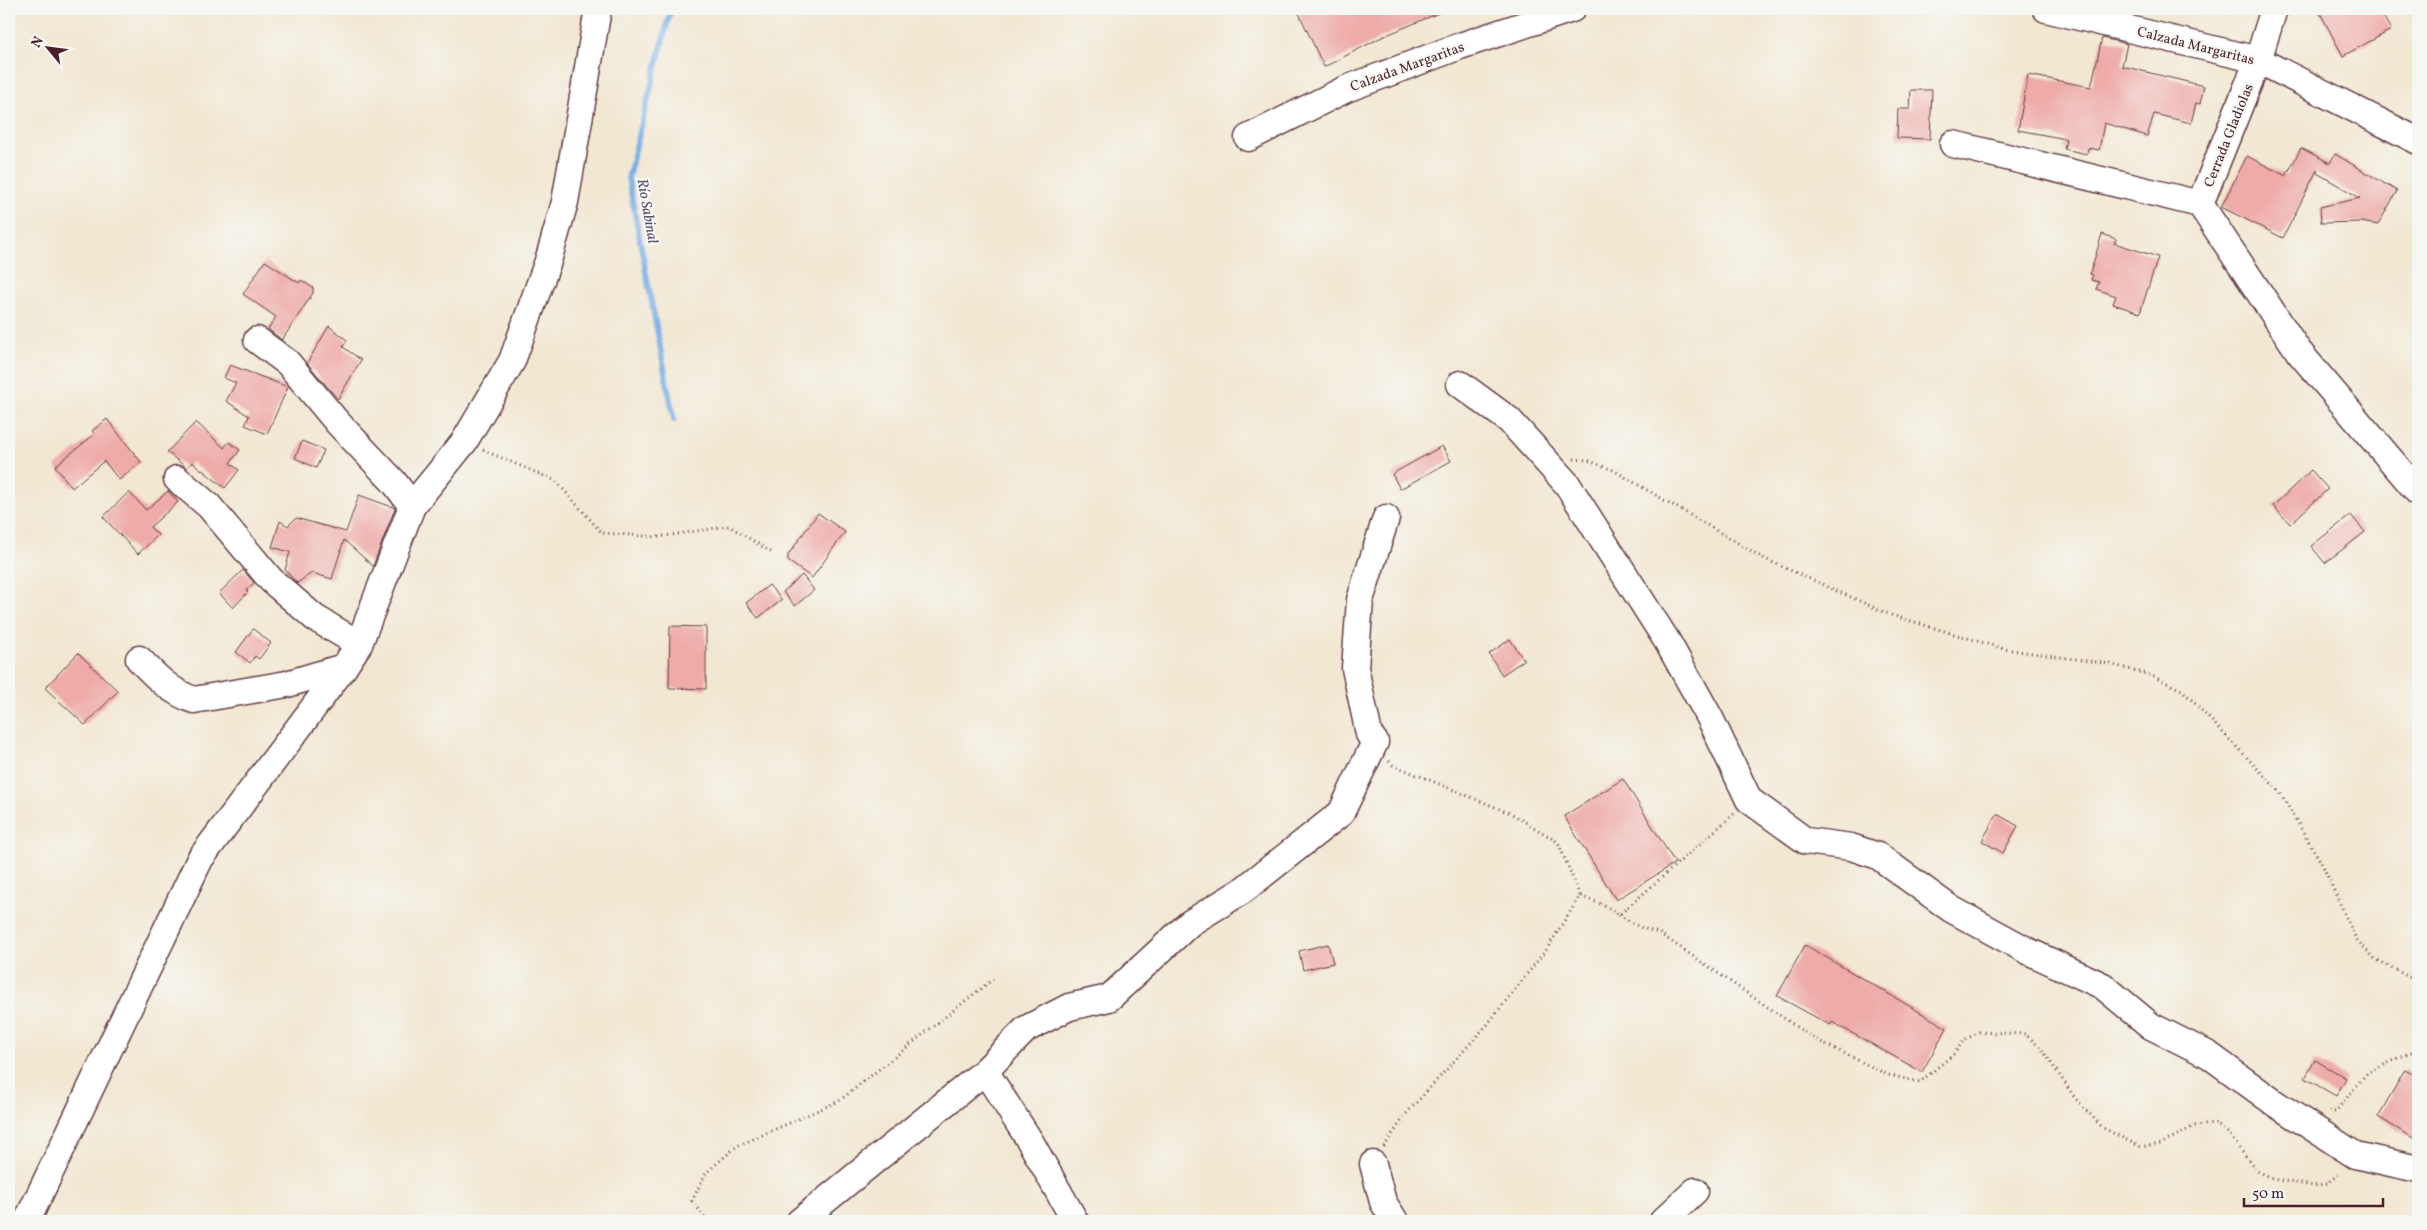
<svg xmlns="http://www.w3.org/2000/svg" width="2427" height="1230" font-family="Vollkorn,serif">
  <style>
    .lines { fill: none; stroke-linecap: round; stroke-linejoin: round }
    .stream { stroke: #79afe7; stroke-width: 5.5 }
    .building { fill: #eeaba8 }
    .minor-casing { stroke: #633d44; stroke-width: 29 }
    .path { stroke: #633d44; stroke-width: 3; stroke-dasharray: 1 4; stroke-linecap: butt }
    .minor { stroke: #fff; stroke-width: 26 }
    .labels { text-anchor: middle; stroke-width: 4.5; stroke-linejoin: round; paint-order: stroke }
    .street-label { font-size: 14px; fill: #4a1f2b; stroke: #f6f6f2 }
    .water-label { font-size: 15px; font-style: italic; fill: #5a516d; stroke: #f6f6f2 }
  </style>
  <rect width="100%" height="100%" fill="#f6f6f2"/>
  <filter id="ink" filterUnits="userSpaceOnUse"><feTurbulence type="fractalNoise" baseFrequency=".02" numOctaves="2"/><feDisplacementMap in="SourceGraphic" scale="10" xChannelSelector="R" yChannelSelector="G"/><feConvolveMatrix kernelMatrix="1 2 1 2 8 2 1 2 1" color-interpolation-filters="sRGB"/></filter>
  <filter id="wash" filterUnits="userSpaceOnUse"><feTurbulence type="fractalNoise" baseFrequency=".0096" numOctaves="4" result="noise"/><feDisplacementMap in="SourceGraphic" scale="20" xChannelSelector="R" yChannelSelector="G"/><feGaussianBlur stdDeviation="1.12" result="paint"/><feColorMatrix in="noise" values="0 0 0 0 0 0 0 0 0 0 0 0 0 0 0 0 0 1.4 0 .05"/><feComposite in="paint" operator="in"/></filter>
  <g filter="url(#wash)">
    <rect width="100%" height="100%" fill="#f2e7d1"/>
    <g class="lines">
      <path class="stream" d="M 671,9 L 628,178 L 674,420"/>
    </g>
    <g id="blocks">
      <g class="building">
        <path d="M 1297,9 L 1448,9 L 1382,37 L 1324,67 Z"/>
        <path d="M 2318,9 L 2379,9 L 2391,30 L 2343,56 Z"/>
        <path d="M 2102,38 L 2127,44 L 2122,66 L 2204,86 L 2200,104 L 2196,103 L 2191,123 L 2154,114 L 2147,136 L 2104,123 L 2099,150 L 2088,148 L 2087,154 L 2064,149 L 2066,139 L 2018,130 L 2028,75 L 2091,87 Z"/>
        <path d="M 1911,90 L 1932,90 L 1930,139 L 1897,138 L 1898,109 L 1910,109 Z"/>
        <path d="M 2301,148 L 2330,163 L 2335,154 L 2397,191 L 2378,225 L 2361,222 L 2321,223 L 2320,207 L 2360,198 L 2317,173 L 2317,170 L 2283,238 L 2221,207 L 2247,156 L 2286,176 Z"/>
        <path d="M 2102,234 L 2116,239 L 2114,243 L 2158,257 L 2140,313 L 2113,304 L 2116,296 L 2096,289 L 2099,282 L 2091,280 L 2093,275 L 2090,274 Z"/>
        <path d="M 265,261 L 299,283 L 301,280 L 313,288 L 313,293 L 282,340 L 268,329 L 276,317 L 243,294 Z"/>
        <path d="M 329,326 L 347,340 L 343,347 L 361,360 L 338,399 L 307,363 Z"/>
        <path d="M 230,365 L 288,387 L 267,434 L 245,425 L 249,416 L 226,401 L 236,383 L 224,378 Z"/>
        <path d="M 107,419 L 141,462 L 119,480 L 104,461 L 72,488 L 55,466 L 95,434 L 92,431 Z"/>
        <path d="M 196,422 L 224,448 L 229,442 L 240,450 L 230,463 L 239,470 L 225,488 L 192,462 L 187,468 L 167,452 Z"/>
        <path d="M 302,441 L 324,450 L 316,468 L 295,458 Z"/>
        <path d="M 1442,446 L 1451,461 L 1400,489 L 1392,474 Z"/>
        <path d="M 2311,470 L 2328,489 L 2290,524 L 2273,506 Z"/>
        <path d="M 168,491 L 178,502 L 150,527 L 158,535 L 138,554 L 103,517 L 129,492 L 146,510 Z"/>
        <path d="M 359,495 L 395,508 L 373,566 L 344,540 L 332,579 L 312,573 L 297,583 L 285,570 L 290,552 L 272,547 L 280,521 L 288,526 L 296,518 L 346,532 Z"/>
        <path d="M 818,513 L 845,532 L 812,578 L 788,561 L 788,555 Z"/>
        <path d="M 2351,515 L 2365,532 L 2325,563 L 2311,546 Z"/>
        <path d="M 243,570 L 254,583 L 246,590 L 248,592 L 233,608 L 219,593 Z"/>
        <path d="M 802,575 L 814,590 L 795,606 L 783,592 Z"/>
        <path d="M 769,585 L 782,600 L 758,618 L 746,603 Z"/>
        <path d="M 670,626 L 706,627 L 706,689 L 669,688 Z"/>
        <path d="M 253,629 L 271,643 L 259,659 L 255,656 L 250,663 L 236,652 Z"/>
        <path d="M 1510,639 L 1524,660 L 1502,675 L 1489,654 Z"/>
        <path d="M 78,653 L 118,691 L 85,725 L 45,688 Z"/>
        <path d="M 1623,779 L 1675,863 L 1616,900 L 1564,816 Z"/>
        <path d="M 1997,814 L 2018,826 L 2003,853 L 1982,841 Z"/>
        <path d="M 1328,944 L 1333,963 L 1303,970 L 1299,951 Z"/>
        <path d="M 1805,945 L 1947,1028 L 1922,1072 L 1832,1022 L 1830,1025 L 1777,996 Z"/>
        <path d="M 2315,1060 L 2346,1078 L 2336,1096 L 2305,1078 Z"/>
        <path d="M 2405,1070 L 2418,1077 L 2418,1141 L 2378,1117 Z"/>
      </g>
    </g>
  </g>
  <g filter="url(#ink)">
    <use href="#blocks" fill-opacity="0" stroke="#633d44" stroke-width="1"/>
    <g class="lines">
      <g class="minor-casing">
        <g id="minor">
          <path d="M 2046,9 L 2258,60 L 2418,141"/>
          <path d="M 1248,138 L 1346,89 L 1460,46 L 1572,9"/>
          <path d="M 1953,144 L 2200,204 L 2299,352 L 2418,492"/>
          <path d="M 2200,204 L 2258,60 L 2274,9"/>
          <path d="M 257,340 L 288,363 L 337,422 L 394,482 L 412,506"/>
          <path d="M 1460,384 L 1509,420 L 1567,484 L 1667,641 L 1710,718 L 1749,800 L 1806,841 L 1851,847 L 1878,856 L 1951,909 L 2028,951 L 2103,986 L 2151,1026 L 2209,1055 L 2276,1104 L 2355,1155 L 2418,1169"/>
          <path d="M 177,479 L 209,506 L 271,580 L 315,618 L 359,644"/>
          <path d="M 139,659 C 156,677 171,692 194,700 L 287,684 L 344,667"/>
          <path d="M 985,1071 L 1030,1141 L 1075,1221"/>
          <path d="M 1373,1164 L 1383,1202 L 1395,1221"/>
          <path d="M 27,1221 L 200,859 L 344,667 L 359,644 L 412,506 L 464,442 L 512,361 L 548,261 L 565,202 L 598,9"/>
          <path d="M 800,1221 L 985,1071 L 1026,1029 L 1069,1007 L 1109,998 L 1190,923 L 1242,891 L 1341,813 L 1375,742 L 1369,734 L 1355,668 L 1360,600 L 1386,518"/>
          <path d="M 1663,1221 L 1695,1191"/>
        </g>
      </g>
      <g class="path">
        <path d="M 483,450 L 556,481 L 602,533 L 658,537 L 729,526 L 771,552"/>
        <path d="M 1574,459 L 1587,460 L 1613,470 L 1765,559 L 1891,615 L 2004,649 L 2110,664 L 2150,675 L 2182,690 L 2279,791 L 2322,864 L 2356,939 L 2374,958 L 2418,982"/>
        <path d="M 1389,761 L 1393,765 L 1512,814 L 1558,842 L 1580,896"/>
        <path d="M 1619,915 L 1639,927 L 1659,933 L 1813,1038 L 1888,1075 L 1920,1082 L 1954,1054 L 1964,1040 L 1979,1032 L 2025,1034 L 2041,1048 L 2075,1098 L 2103,1128 L 2141,1147 L 2161,1144 L 2194,1126 L 2216,1124 L 2228,1133 L 2257,1171 L 2277,1180 L 2314,1186 L 2327,1183 L 2341,1172"/>
        <path d="M 2329,1111 L 2335,1112 L 2367,1073 L 2418,1049"/>
        <path d="M 1384,1147 L 1406,1114 L 1487,1025 L 1546,950 L 1580,896 L 1606,906 L 1619,915 L 1734,814"/>
        <path d="M 708,1221 L 692,1201 L 706,1173 L 737,1146 L 839,1101 L 993,979"/>
      </g>
      <use href="#minor" class="minor"/>
    </g>
  </g>
  <g class="labels">
    <g class="street-label">
      <text transform="translate(2196 45) rotate(14)" y="5">Calzada Margaritas</text>
      <text transform="translate(1407 66) rotate(-20)" y="5">Calzada Margaritas</text>
      <text transform="translate(2228 135) rotate(-68)" y="5">Cerrada Gladiolas</text>
    </g>
    <g class="water-label">
      <text transform="translate(648 211) rotate(80)" y="5">Río Sabinal</text>
    </g>
  </g>
  <rect width="2427" height="1230" fill="none" stroke="#f6f6f2" stroke-width="30"/>
  <g transform="translate(48 48) rotate(299)" stroke="#f6f6f2" stroke-width="4" paint-order="stroke">
  <path d="M0-4L9 19L0 12L-9 19Z" fill="#4a1f2b"/>
  <text y="-8" font-size="14" font-weight="bold" text-anchor="middle" fill="#4a1f2b">N</text>
  </g>
  <path d="M2244 1198v8h139v-8" fill="none" stroke="#4a1f2b" stroke-width="2.5"/>
  <text x="2252" y="1198" font-size="15" fill="#4a1f2b" stroke="#f6f6f2" stroke-width="4" paint-order="stroke">50 m</text>
</svg>
